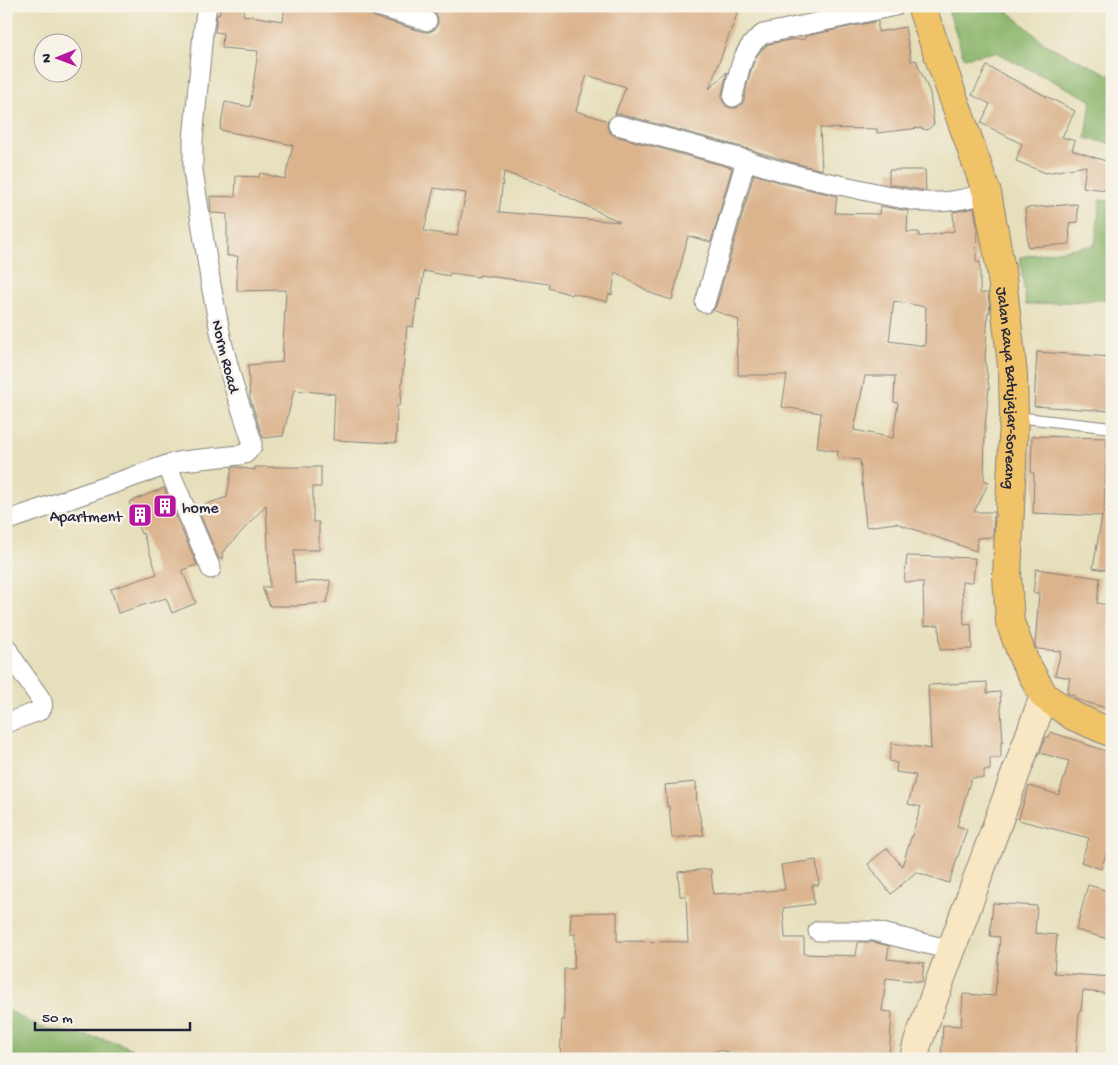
<svg xmlns="http://www.w3.org/2000/svg" width="1118" height="1065" font-family="'Gochi Hand',sans-serif">
  <style>
    .forest { fill: #8cb66d; stroke: #576c54 }
    .building { fill: #dbb38d; fill-rule: evenodd }
    .lines { fill: none; stroke-linecap: round; stroke-linejoin: round }
    .lane-casing { stroke: #84807b; stroke-width: 12 }
    .street-casing { stroke: #84807b; stroke-width: 21 }
    .secondary-casing { stroke: #84807b; stroke-width: 30 }
    .highway-casing { stroke: #84807b; stroke-width: 30 }
    .lane { stroke: #fff; stroke-width: 10 }
    .street { stroke: #fff; stroke-width: 19 }
    .secondary { stroke: #f9e7c3; stroke-width: 28 }
    .highway { stroke: #f0c369; stroke-width: 28 }
    .labels { text-anchor: middle; stroke-width: 5; stroke-linejoin: round; paint-order: stroke }
    .street-label { font-size: 16px; fill: #22223b; stroke: #f7f3e8 }
    .poi-label { font-size: 16px; fill: #22223b; stroke: #f7f3e8; text-anchor: start }
  </style>
  <rect width="100%" height="100%" fill="#f7f3e8"/>
  <filter id="ink" filterUnits="userSpaceOnUse"><feTurbulence type="fractalNoise" baseFrequency=".02" numOctaves="2"/><feDisplacementMap in="SourceGraphic" scale="10" xChannelSelector="R" yChannelSelector="G"/><feConvolveMatrix kernelMatrix="1 2 1 2 8 2 1 2 1" color-interpolation-filters="sRGB"/></filter>
  <filter id="wash" filterUnits="userSpaceOnUse"><feTurbulence type="fractalNoise" baseFrequency=".0096" numOctaves="4" result="noise"/><feDisplacementMap in="SourceGraphic" scale="20" xChannelSelector="R" yChannelSelector="G"/><feGaussianBlur stdDeviation="1.12" result="paint"/><feColorMatrix in="noise" values="0 0 0 0 0 0 0 0 0 0 0 0 0 0 0 0 0 1.4 0 .05"/><feComposite in="paint" operator="in"/></filter>
  <g filter="url(#wash)">
    <rect width="100%" height="100%" fill="#e6dfbb"/>
    <g class="forest">
      <path d="M 947,6 L 1009,6 L 1009,12 L 1045,44 L 1112,76 L 1112,144 L 1086,138 L 1091,100 L 995,52 L 964,58 Z"/>
      <path d="M 1100,200 L 1112,201 L 1112,299 L 1026,305 L 1020,257 L 1095,245 Z"/>
      <path d="M 6,1010 C 18,1014 29,1023 41,1027 C 64,1035 132,1037 142,1059 L 6,1059 Z"/>
    </g>
    <g id="blocks">
      <g class="building">
        <path d="M 221,6 L 245,6 L 243,15 L 283,21 L 285,6 L 366,6 L 369,13 L 374,17 L 424,32 L 429,32 L 435,29 L 438,24 L 438,18 L 435,13 L 431,10 L 417,6 L 740,6 L 709,89 L 727,72 L 722,94 L 722,100 L 726,106 L 731,108 L 737,108 L 742,104 L 744,100 L 750,73 L 755,59 L 759,53 L 768,44 L 790,40 L 806,39 L 805,36 L 878,21 L 878,32 L 905,27 L 911,61 L 916,60 L 930,93 L 934,124 L 927,130 L 920,128 L 877,133 L 877,129 L 820,128 L 822,170 L 790,162 L 749,149 L 621,114 L 615,114 L 626,87 L 587,75 L 576,111 L 608,121 L 607,127 L 610,133 L 615,136 L 732,168 L 711,242 L 688,236 L 672,300 L 653,294 L 615,272 L 612,295 L 609,294 L 607,302 L 572,293 L 572,295 L 549,288 L 550,284 L 479,275 L 479,277 L 450,273 L 449,276 L 424,271 L 420,300 L 417,299 L 413,327 L 407,326 L 400,405 L 397,405 L 396,443 L 333,440 L 335,394 L 294,390 L 283,436 L 263,438 L 250,398 L 248,365 L 282,362 L 286,290 L 237,291 L 237,265 L 238,256 L 227,256 L 227,214 L 211,213 L 210,196 L 235,197 L 236,176 L 259,177 L 260,173 L 285,179 L 293,145 L 220,130 L 225,102 L 250,107 L 258,51 L 222,48 L 223,33 L 215,32 L 217,14 L 219,15 ZM 504,172 L 543,185 L 620,222 L 499,212 ZM 434,188 L 466,193 L 457,236 L 424,231 Z"/>
        <path d="M 987,66 L 1075,111 L 1062,137 L 1075,141 L 1072,150 L 1112,163 L 1112,191 L 1083,187 L 1086,166 L 1046,173 L 1016,161 L 1022,144 L 981,123 L 990,104 L 972,95 Z"/>
        <path d="M 889,170 L 925,170 L 926,191 L 889,184 Z"/>
        <path d="M 754,174 L 785,184 L 837,196 L 835,213 L 879,214 L 880,206 L 908,211 L 907,232 L 919,232 L 919,237 L 954,231 L 953,212 L 974,208 L 977,226 L 976,262 L 980,262 L 980,293 L 988,293 L 990,312 L 988,312 L 985,360 L 989,387 L 985,427 L 984,480 L 989,482 L 974,512 L 994,512 L 993,537 L 977,538 L 976,551 L 896,523 L 866,527 L 860,460 L 837,457 L 838,451 L 817,448 L 821,413 L 782,407 L 787,375 L 738,375 L 738,355 L 736,355 L 739,320 L 713,310 L 716,306 ZM 894,301 L 926,307 L 925,346 L 889,341 ZM 865,376 L 895,376 L 894,402 L 898,403 L 893,438 L 854,430 Z"/>
        <path d="M 1077,204 L 1078,222 L 1069,223 L 1070,244 L 1028,247 L 1025,208 Z"/>
        <path d="M 1037,352 L 1112,357 L 1112,411 L 1034,406 Z"/>
        <path d="M 1032,436 L 1107,438 L 1104,512 L 1112,513 L 1112,571 L 1093,568 L 1102,516 L 1033,513 L 1034,473 L 1031,473 Z"/>
        <path d="M 232,467 L 237,467 L 255,470 L 255,467 L 321,467 L 321,487 L 313,487 L 313,522 L 319,522 L 319,550 L 294,550 L 295,583 L 330,580 L 330,592 L 326,603 L 298,605 L 298,606 L 270,606 L 262,587 L 270,587 L 266,505 L 222,553 L 223,559 L 219,559 L 197,507 L 227,497 Z"/>
        <path d="M 164,488 L 197,565 L 182,570 L 196,603 L 172,613 L 166,598 L 118,613 L 111,589 L 157,574 L 143,533 L 141,534 L 129,502 Z"/>
        <path d="M 907,556 L 975,558 L 973,582 L 962,582 L 964,625 L 971,624 L 972,649 L 940,650 L 939,625 L 924,626 L 923,582 L 904,582 Z"/>
        <path d="M 1036,569 L 1100,578 L 1097,603 L 1112,606 L 1112,614 L 1108,633 L 1112,634 L 1112,687 L 1106,708 L 1078,700 L 1075,698 L 1075,696 L 1067,693 L 1070,678 L 1055,675 L 1061,651 L 1037,649 L 1035,645 L 1039,593 L 1033,593 Z"/>
        <path d="M 987,682 L 987,693 L 1000,692 L 1003,742 L 1001,742 L 1001,758 L 990,758 L 990,770 L 984,770 L 984,778 L 971,778 L 957,826 L 967,829 L 949,883 L 916,872 L 891,894 L 868,864 L 887,848 L 902,866 L 921,807 L 908,804 L 916,775 L 896,772 L 897,763 L 889,761 L 892,743 L 931,749 L 928,685 Z"/>
        <path d="M 1050,732 L 1085,743 L 1085,744 L 1112,753 L 1112,837 L 1101,869 L 1081,862 L 1089,838 L 1018,820 L 1029,786 L 1059,795 L 1069,761 L 1040,753 L 1046,737 L 1048,737 Z"/>
        <path d="M 696,782 L 697,804 L 704,835 L 672,838 L 669,806 L 667,807 L 665,785 Z"/>
        <path d="M 816,860 L 819,885 L 812,885 L 814,904 L 783,908 L 785,938 L 804,938 L 804,954 L 856,956 L 858,942 L 873,942 L 889,946 L 887,959 L 924,963 L 922,982 L 886,978 L 882,1011 L 892,1012 L 889,1059 L 747,1059 L 747,1055 L 717,1050 L 715,1059 L 560,1059 L 562,1020 L 564,1020 L 564,969 L 574,969 L 575,934 L 570,934 L 571,913 L 617,912 L 617,941 L 688,942 L 686,896 L 680,896 L 678,872 L 711,869 L 713,894 L 785,890 L 781,865 Z"/>
        <path d="M 1088,885 L 1112,892 L 1112,940 L 1076,930 Z"/>
        <path d="M 993,903 L 1037,906 L 1035,933 L 1057,935 L 1054,973 L 1112,977 L 1112,994 L 1083,991 L 1081,1011 L 1079,1011 L 1076,1059 L 941,1059 L 943,1025 L 961,1026 L 963,994 L 995,996 L 1000,937 L 990,936 Z"/>
      </g>
    </g>
  </g>
  <g filter="url(#ink)">
    <use href="#blocks" fill-opacity="0" stroke="#84807b" stroke-width="1"/>
    <g class="lines">
      <g class="lane-casing">
        <path id="lane" d="M 1016,417 L 1112,428"/>
      </g>
      <g class="street-casing">
        <g id="street">
          <path d="M 377,6 L 427,21"/>
          <path d="M 733,97 C 739,72 741,49 763,34 L 895,6"/>
          <path d="M 618,125 L 746,160 C 782,173 821,181 858,189 C 880,194 904,200 926,202 C 948,203 966,199 987,193"/>
          <path d="M 705,303 L 746,160"/>
          <path d="M 167,465 L 211,569"/>
          <path d="M 6,521 L 167,465 L 182,461 L 240,455 L 245,454 L 252,446 L 252,441 L 234,387 L 222,342 L 211,285 L 193,171 L 193,140 L 203,33 L 207,6"/>
          <path d="M 6,647 L 13,659 L 42,701 C 43,706 43,708 39,711 L 6,723"/>
          <path d="M 818,931 L 874,931 L 951,950"/>
        </g>
      </g>
      <g class="secondary-casing">
        <path id="secondary" d="M 914,1059 L 917,1045 L 941,978 L 1044,696"/>
      </g>
      <g class="highway-casing">
        <g id="highway">
          <path id="s1" d="M 921,6 L 987,193 L 1001,270 L 1013,374 L 1014,417 L 1007,576 L 1010,622 L 1024,660 L 1044,696 L 1073,716 L 1112,733"/>
        </g>
      </g>
      <use href="#lane" class="lane"/>
      <use href="#street" class="street"/>
      <use href="#secondary" class="secondary"/>
      <use href="#highway" class="highway"/>
    </g>
  </g>
  <defs>
    <g id="building-square" transform="scale(1.25)"><rect x="-9" y="-9" width="18" height="18" rx="4" fill="#b5179e" stroke="#f7f3e8"/><path d="M-4-6H4V6H1V3H-1V6H-4ZM-2.5-4.3h1.7v1.8h-1.7ZM.8-4.3h1.7v1.8H.8ZM-2.5-1h1.7V.8h-1.7ZM.8-1h1.7V.8H.8Z" fill="#fff"/></g>
  </defs>
  <g fill-rule="evenodd">
    <use href="#building-square" x="165" y="506"/>
    <use href="#building-square" x="140" y="515"/>
  </g>
  <g class="labels">
    <g class="street-label">
      <text transform="translate(227 356) rotate(76)" y="6">Norm Road</text>
      <text dy="6" stroke="none"><textPath href="#s1" startOffset="395">Jalan Raya Batujajar-Soreang</textPath></text>
    </g>
    <g class="poi-label">
      <text x="182" y="512">home</text>
      <text x="122" y="521" text-anchor="end">Apartment</text>
    </g>
  </g>
  <rect width="1118" height="1065" fill="none" stroke="#f7f3e8" stroke-width="25"/>
  <g transform="translate(58 58) rotate(269)"><circle r="24" fill="#f7f3e8" stroke="#a29fa3"/>
  <path d="M0-4L9 19L0 12L-9 19Z" fill="#b5179e"/>
  <text y="-8" font-size="14" font-weight="bold" text-anchor="middle" fill="#22223b">N</text>
  </g>
  <path d="M35 1022v8h155v-8" fill="none" stroke="#22223b" stroke-width="2.5"/>
  <text x="42" y="1022" font-size="15" fill="#22223b" stroke="#f7f3e8" stroke-width="4" paint-order="stroke">50 m</text>
</svg>
